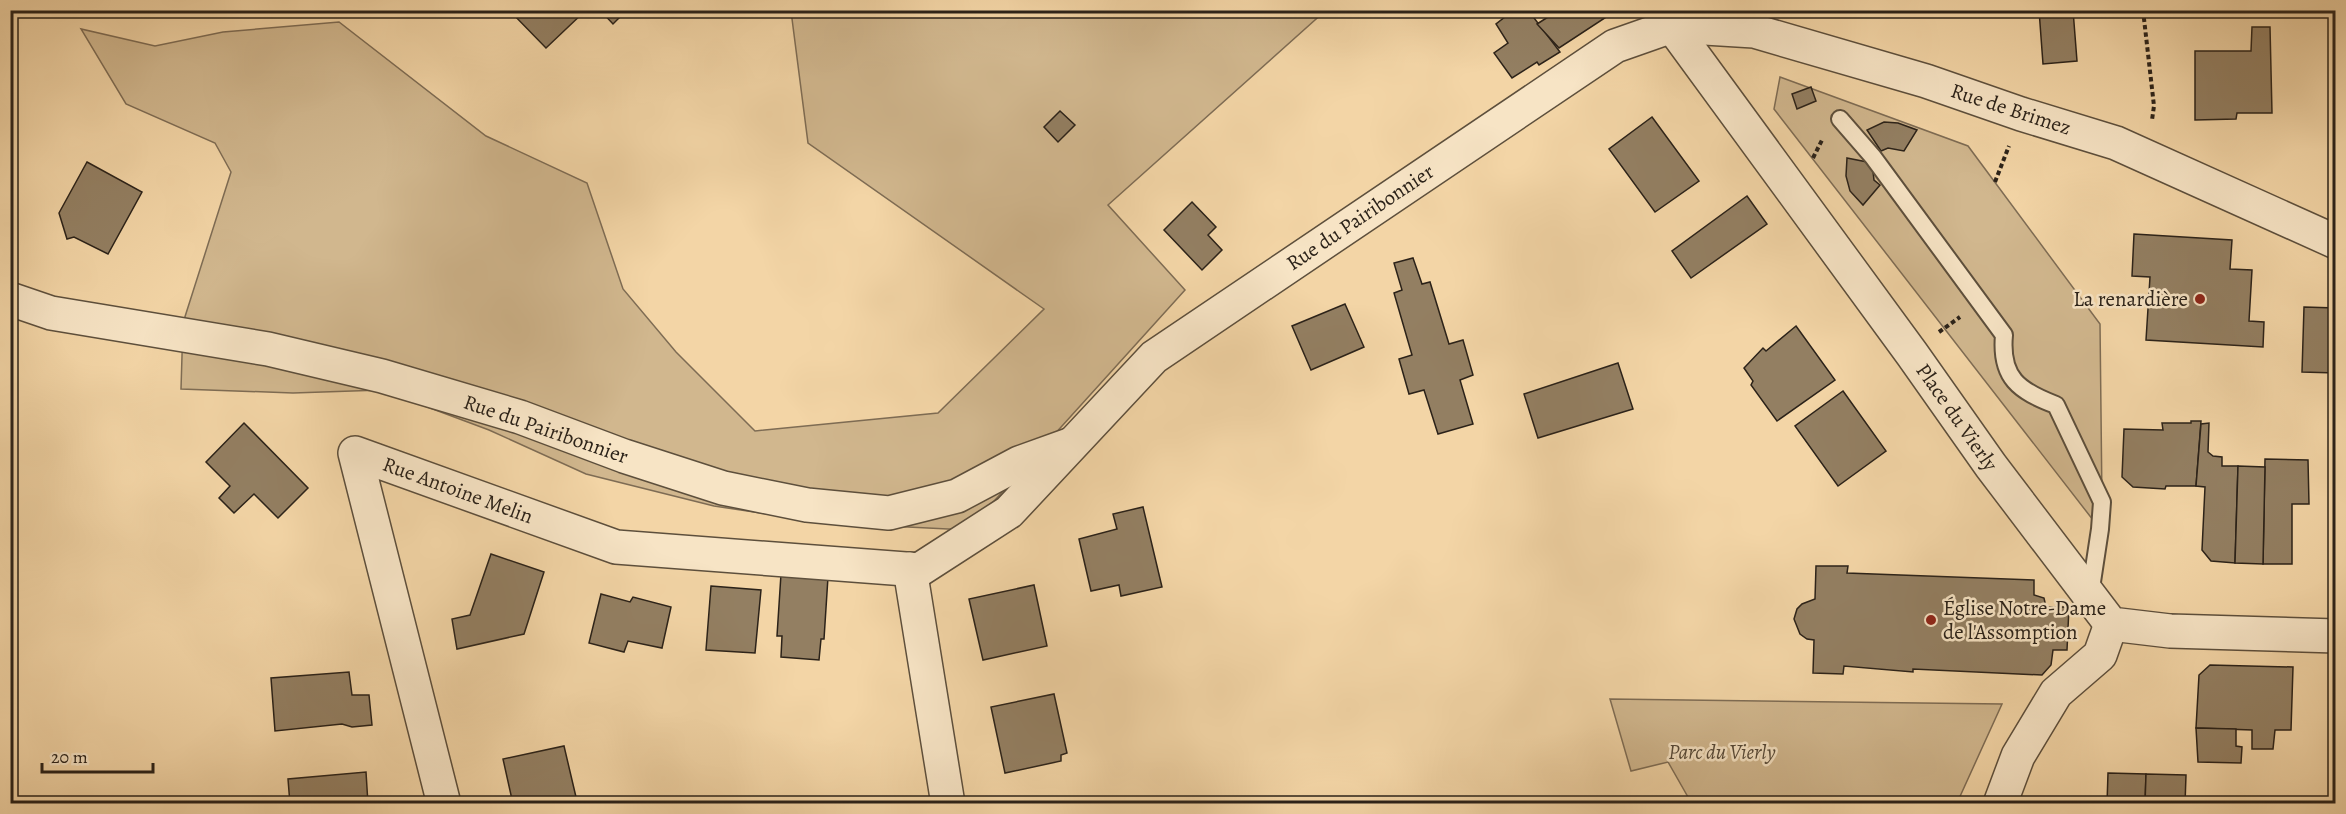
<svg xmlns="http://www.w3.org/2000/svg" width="2346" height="814" font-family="Alegreya,serif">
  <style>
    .green { fill: #d1b78e; stroke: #7e6c54; stroke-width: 1.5 }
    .building { fill: #937f62; stroke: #2b2219; stroke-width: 1.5 }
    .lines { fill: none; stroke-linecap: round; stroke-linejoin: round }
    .service-casing { stroke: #5d4f3c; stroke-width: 20 }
    .minor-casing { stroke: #5d4f3c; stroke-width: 36 }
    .path { stroke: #2b2219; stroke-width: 4; stroke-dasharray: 4.5 3; stroke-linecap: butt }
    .service { stroke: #f7e4c5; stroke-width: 16 }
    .minor { stroke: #f7e4c5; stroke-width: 33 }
    .poi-dot { fill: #8f2418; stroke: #f7e4c5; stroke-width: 2 }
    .labels { text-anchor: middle; stroke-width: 5; stroke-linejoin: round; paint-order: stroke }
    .street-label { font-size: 21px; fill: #2b2219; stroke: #f7e4c5 }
    .poi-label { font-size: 21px; fill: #2b2219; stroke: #f7e4c5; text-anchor: end }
    .park-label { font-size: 21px; font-style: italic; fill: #544736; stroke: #f7e4c5 }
  </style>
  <rect width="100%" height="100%" fill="#f3d5a6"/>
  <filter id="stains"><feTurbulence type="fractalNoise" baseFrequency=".00333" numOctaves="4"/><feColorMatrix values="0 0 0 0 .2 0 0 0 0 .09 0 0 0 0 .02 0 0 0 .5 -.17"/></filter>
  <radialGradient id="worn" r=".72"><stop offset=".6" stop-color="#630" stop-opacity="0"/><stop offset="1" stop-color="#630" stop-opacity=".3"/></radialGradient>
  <g class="green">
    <path d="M 791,11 L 1325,11 L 1108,205 L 1185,290 L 968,530 L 827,523 L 714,506 L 586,474 L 489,430 L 382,390 L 293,393 L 181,389 L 183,323 L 231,172 L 215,143 L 126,104 L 81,29 L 155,46 L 223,32 L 339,22 L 486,136 L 587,183 L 623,289 L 676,352 L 755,431 L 938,413 L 1044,309 L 808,143 Z"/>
    <path d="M 1780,77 L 1968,146 L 2100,324 L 2102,502 L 2100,529 L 1774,109 Z"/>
    <path d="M 1610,699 L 2002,704 L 1957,803 L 1692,804 L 1668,762 L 1631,771 Z"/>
  </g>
  <g class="building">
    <path d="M 509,10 L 586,10 L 546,48 Z"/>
    <path d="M 600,10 L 627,10 L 613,24 Z"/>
    <path d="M 1514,10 L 1528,10 L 1560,52 L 1539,65 L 1537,62 L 1512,78 L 1494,53 L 1508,43 L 1496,24 Z"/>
    <path d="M 1559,10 L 1617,10 L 1559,48 L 1537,24 Z"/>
    <path d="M 2039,10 L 2073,10 L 2077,61 L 2043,64 Z"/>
    <path d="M 2252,27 L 2270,27 L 2272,113 L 2237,113 L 2236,119 L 2195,120 L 2195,51 L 2251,51 Z"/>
    <path d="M 1811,87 L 1816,101 L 1797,109 L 1792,94 Z"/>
    <path d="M 1060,111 L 1075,125 L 1058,142 L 1044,127 Z"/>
    <path d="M 1652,117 L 1699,181 L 1655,212 L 1609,149 Z"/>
    <path d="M 1884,122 L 1898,123 L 1917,130 L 1904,151 L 1888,148 L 1881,151 L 1867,130 Z"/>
    <path d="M 1847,158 L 1872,163 L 1874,180 L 1880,185 L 1863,205 L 1850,191 L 1846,176 Z"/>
    <path d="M 87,162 L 142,192 L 108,254 L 74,237 L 67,239 L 59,213 Z"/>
    <path d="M 1747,196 L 1767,224 L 1691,278 L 1672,251 Z"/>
    <path d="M 1192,202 L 1216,227 L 1208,235 L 1222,250 L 1202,270 L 1164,230 Z"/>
    <path d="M 2134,234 L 2232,240 L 2230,269 L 2252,270 L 2249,321 L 2264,322 L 2263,347 L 2146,340 L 2150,277 L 2132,276 Z"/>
    <path d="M 1413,258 L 1422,284 L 1430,282 L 1449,344 L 1463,340 L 1473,375 L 1460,380 L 1473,424 L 1438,434 L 1424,390 L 1409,394 L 1399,359 L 1412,355 L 1394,293 L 1402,290 L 1394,263 Z"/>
    <path d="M 1345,304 L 1364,347 L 1311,370 L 1292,326 Z"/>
    <path d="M 2304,307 L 2336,308 L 2336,373 L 2302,372 Z"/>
    <path d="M 1796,326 L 1835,380 L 1777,421 L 1751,385 L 1753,381 L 1744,368 L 1763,348 L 1766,351 Z"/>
    <path d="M 1618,363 L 1633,409 L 1538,438 L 1524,394 Z"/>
    <path d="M 1843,391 L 1886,451 L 1838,486 L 1795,426 Z"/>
    <path d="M 2191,421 L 2201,421 L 2196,486 L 2166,486 L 2165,489 L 2133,487 L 2122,477 L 2124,429 L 2163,430 L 2162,423 L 2191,423 Z"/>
    <path d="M 244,423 L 308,488 L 278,518 L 254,494 L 234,513 L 219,498 L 230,486 L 206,462 Z"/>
    <path d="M 2209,423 L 2208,452 L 2213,456 L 2222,457 L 2222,466 L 2238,466 L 2235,563 L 2211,561 L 2202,550 L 2205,487 L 2196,486 L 2201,424 Z"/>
    <path d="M 2265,459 L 2308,460 L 2309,504 L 2292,504 L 2292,564 L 2263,564 Z"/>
    <path d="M 2238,466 L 2265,467 L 2263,564 L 2235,563 Z"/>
    <path d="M 1143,507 L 1162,587 L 1121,596 L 1119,585 L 1091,591 L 1079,539 L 1117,529 L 1113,514 Z"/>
    <path d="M 491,554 L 544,572 L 524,634 L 457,649 L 452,619 L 470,615 Z"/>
    <path d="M 1816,566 L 1848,566 L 1847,573 L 2034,580 L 2034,595 L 2044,598 L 2046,607 L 2069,607 L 2067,650 L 2053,650 L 2051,665 L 2042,675 L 1913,669 L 1913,672 L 1844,666 L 1843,674 L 1813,673 L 1814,640 L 1807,639 L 1800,634 L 1794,619 L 1797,609 L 1802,604 L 1815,599 Z"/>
    <path d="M 781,574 L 828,577 L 824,639 L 821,639 L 819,660 L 781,657 L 782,636 L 777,636 Z"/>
    <path d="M 1034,585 L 1047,646 L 983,660 L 969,599 Z"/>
    <path d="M 711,586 L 761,590 L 755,653 L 706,650 Z"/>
    <path d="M 601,594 L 630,602 L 633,597 L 671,607 L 662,648 L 628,641 L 624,652 L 589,643 Z"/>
    <path d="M 2210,665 L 2293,667 L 2291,730 L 2275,730 L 2273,749 L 2252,749 L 2252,730 L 2196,728 L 2199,675 Z"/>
    <path d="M 349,672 L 352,695 L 369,695 L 372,725 L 352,727 L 342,724 L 275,731 L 271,678 Z"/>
    <path d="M 1054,694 L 1067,753 L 1061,755 L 1061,761 L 1005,773 L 991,707 Z"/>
    <path d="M 2196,728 L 2236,729 L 2236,746 L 2242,747 L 2241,763 L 2198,762 Z"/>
    <path d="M 564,746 L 576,797 L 543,804 L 513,804 L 503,759 Z"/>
    <path d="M 366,772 L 368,804 L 290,804 L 288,779 Z"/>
    <path d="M 2108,773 L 2146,774 L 2145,804 L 2107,804 Z"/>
    <path d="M 2146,774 L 2186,775 L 2185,804 L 2145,804 Z"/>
  </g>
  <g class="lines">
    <g class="service-casing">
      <path id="service" d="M 1840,119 L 1873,157 L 2004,335 C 2000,378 2019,391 2056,405 L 2102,502 L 2100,529 L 2090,595"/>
    </g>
    <g class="minor-casing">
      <g id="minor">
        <path d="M 1666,12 L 1672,26 L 1912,354 L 1991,466 L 2111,624 L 2170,631 L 2336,636"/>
        <path d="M 10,299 L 51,313 L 268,349 L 382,376 L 520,417 L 624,456 L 723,488 L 807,505 L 889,513 L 957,496 L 1019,463 L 1069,445"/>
        <path d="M 910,569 L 948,804"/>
        <path d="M 444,804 L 355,453 L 616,547 L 919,570 L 1009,512 L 1154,357 L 1615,46 L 1672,26 L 1754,31 L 1926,81 L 2021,114 L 2116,143 L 2336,242"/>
        <path d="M 2000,804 L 2018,756 L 2056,693 L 2100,655 L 2111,624"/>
      </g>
    </g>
    <g class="path">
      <path d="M 2143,10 L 2154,106 L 2152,120"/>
      <path d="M 1813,158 L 1823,138"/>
      <path d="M 1995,182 L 2009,146"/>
      <path d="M 1939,332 L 1960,317"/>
    </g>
    <use href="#service" class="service"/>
    <use href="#minor" class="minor"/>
  </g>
  <g class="poi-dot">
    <circle cx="2200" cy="299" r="6"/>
    <circle cx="1931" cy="620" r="6"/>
  </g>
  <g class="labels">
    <g class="street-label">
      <text transform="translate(2011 109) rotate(18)" y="7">Rue de Brimez</text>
      <text transform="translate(1360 217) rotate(-34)" y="7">Rue du Pairibonnier</text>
      <text transform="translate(1957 417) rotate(55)" y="7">Place du Vierly</text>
      <text transform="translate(546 429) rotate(19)" y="7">Rue du Pairibonnier</text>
      <text transform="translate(458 490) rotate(20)" y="7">Rue Antoine Melin</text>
    </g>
    <g class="poi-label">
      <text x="2188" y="306">La renardière</text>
      <text x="1943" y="615" text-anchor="start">Église Notre-Dame<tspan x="1943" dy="24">de l'Assomption</tspan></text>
    </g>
    <g class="park-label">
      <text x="1722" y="759">Parc du Vierly</text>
    </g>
  </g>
  <rect width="2346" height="814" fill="none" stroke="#f3d5a6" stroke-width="36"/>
  <rect x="12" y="12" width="2322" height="790" fill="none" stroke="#2b2219" stroke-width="3"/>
  <rect x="18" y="18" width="2310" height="778" fill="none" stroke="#2b2219" stroke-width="1.5"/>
  <path d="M42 763v9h111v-9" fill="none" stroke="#2b2219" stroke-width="3"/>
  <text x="51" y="763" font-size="18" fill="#2b2219" stroke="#f7e4c5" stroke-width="4.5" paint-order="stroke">20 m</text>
  <rect width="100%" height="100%" filter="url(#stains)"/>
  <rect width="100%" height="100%" fill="url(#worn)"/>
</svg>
